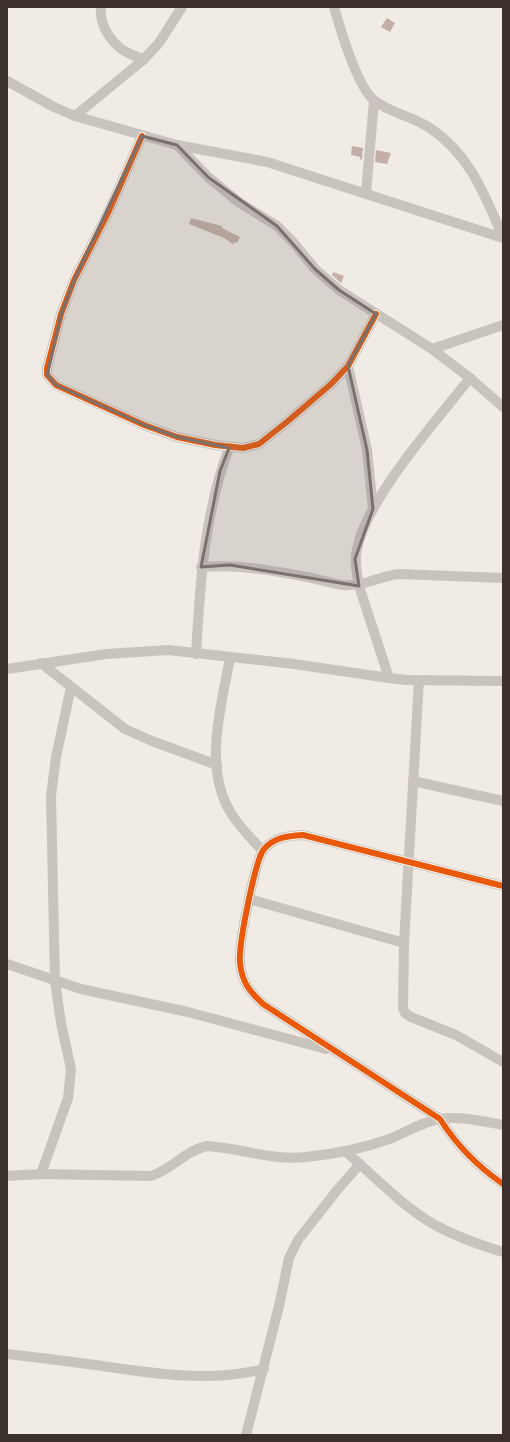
<svg xmlns="http://www.w3.org/2000/svg" width="510" height="1442" font-family="'Archivo Narrow',sans-serif">
  <style>
    .building { fill: #c3afa7 }
    .lines { fill: none; stroke-linecap: round; stroke-linejoin: round }
    .street { stroke: #c9c3be; stroke-width: 10 }
    .cycleway-casing { stroke: #fbf5ee; stroke-width: 8 }
    .cycleway { stroke: #e8590c; stroke-width: 6 }
    .marked { fill: #7a716c; fill-opacity: 0.2; stroke: #7a716c; stroke-width: 3; stroke-linejoin: round }
  </style>
  <rect width="100%" height="100%" fill="#f0ebe5"/>
  <g class="building">
    <path d="M 387,18 L 395,23 L 390,32 L 381,27 Z"/>
    <path d="M 352,146 L 363,148 L 362,160 L 360,159 L 360,157 L 351,155 Z"/>
    <path d="M 376,150 L 391,153 L 387,164 L 375,162 Z"/>
    <path d="M 191,218 L 222,226 L 222,228 L 240,237 L 237,243 L 235,242 L 233,244 L 224,238 L 189,224 Z"/>
    <path d="M 333,272 L 344,276 L 341,283 L 332,275 Z"/>
  </g>
  <g class="lines">
    <g class="street">
      <path d="M 101,7 C 99,22 108,38 120,48 C 126,53 136,56 143,60"/>
      <path d="M 334,7 C 340,28 358,89 375,101 C 391,113 413,117 430,128 C 471,156 484,194 503,237"/>
      <path d="M 7,81 L 54,107 L 75,116 L 177,145 L 267,162 L 503,238"/>
      <path d="M 75,116 L 143,60 L 159,43 L 182,7"/>
      <path d="M 142,136 L 108,213 L 74,280 L 61,314 L 47,368 L 47,375 L 56,385 L 144,425 L 177,437 L 215,445 L 243,448 L 259,444 L 288,421 L 331,384 L 348,366 L 376,314"/>
      <path d="M 177,145 L 208,177 L 240,203 L 277,226 L 293,242 L 315,269 L 339,290 L 432,349 L 470,378 L 503,407"/>
      <path d="M 366,193 L 374,101"/>
      <path d="M 432,349 L 503,325"/>
      <path d="M 348,366 L 367,450 L 373,509"/>
      <path d="M 470,378 C 437,420 367,498 357,549 C 354,561 357,574 359,586 L 389,678 L 406,680 L 503,681"/>
      <path d="M 201,567 C 239,564 270,570 307,577 C 319,579 331,584 343,585 C 363,587 380,576 399,574 L 503,578"/>
      <path d="M 196,654 C 200,584 204,514 229,448"/>
      <path d="M 230,658 C 221,707 202,771 233,816 C 241,829 252,839 263,851"/>
      <path d="M 41,663 L 125,729 L 152,741 L 217,765"/>
      <path d="M 7,669 L 106,654 L 168,650 L 294,664 L 389,678"/>
      <path d="M 419,680 L 404,943 L 403,1008 L 405,1013 L 411,1017 L 456,1035 L 503,1062"/>
      <path d="M 413,781 L 503,801"/>
      <path d="M 503,886 L 303,835 C 287,836 275,837 264,849 C 255,860 238,947 240,963 C 242,982 249,991 263,1004 L 440,1119 C 457,1146 477,1166 503,1184"/>
      <path d="M 249,899 L 404,943"/>
      <path d="M 7,964 L 81,989 L 188,1012 L 326,1049"/>
      <path d="M 345,1151 C 374,1176 402,1206 435,1225 C 457,1237 480,1245 503,1252"/>
      <path d="M 41,1174 L 68,1098 L 71,1069 L 61,1023 L 55,981 L 51,796 L 56,757 L 71,687"/>
      <path d="M 7,1176 L 41,1174 L 151,1176 C 173,1169 184,1151 207,1146 C 240,1148 273,1161 306,1157 C 335,1154 365,1148 392,1138 C 408,1131 422,1122 440,1119 C 461,1116 482,1121 503,1125"/>
      <path d="M 7,1354 C 36,1357 66,1361 95,1365 C 150,1373 208,1383 264,1369"/>
      <path d="M 246,1435 L 279,1306 L 289,1258 L 298,1240 L 338,1189 L 360,1164"/>
    </g>
    <g class="cycleway-casing">
      <g id="cycleway">
        <path d="M 142,136 L 108,213 L 74,280 L 61,314 L 47,368 L 47,375 L 56,385 L 144,425 L 177,437 L 215,445 L 243,448 L 259,444 L 288,421 L 331,384 L 348,366 L 376,314"/>
        <path d="M 503,886 L 303,835 C 287,836 275,837 264,849 C 255,860 238,947 240,963 C 242,982 249,991 263,1004 L 440,1119 C 457,1146 477,1166 503,1184"/>
      </g>
    </g>
    <use href="#cycleway" class="cycleway"/>
  </g>
  <path class="marked" d="M 142,136 L 177,145 L 208,177 L 277,226 L 315,269 L 339,290 L 376,314 L 348,366 L 367,450 L 373,509 L 355,559 L 359,586 L 230,565 L 201,567 L 220,471 L 229,448 L 177,437 L 144,425 L 56,385 L 47,375 L 61,314 L 74,280 Z"/>
  <rect width="510" height="1442" fill="none" stroke="#3b302b" stroke-width="16"/>
</svg>
